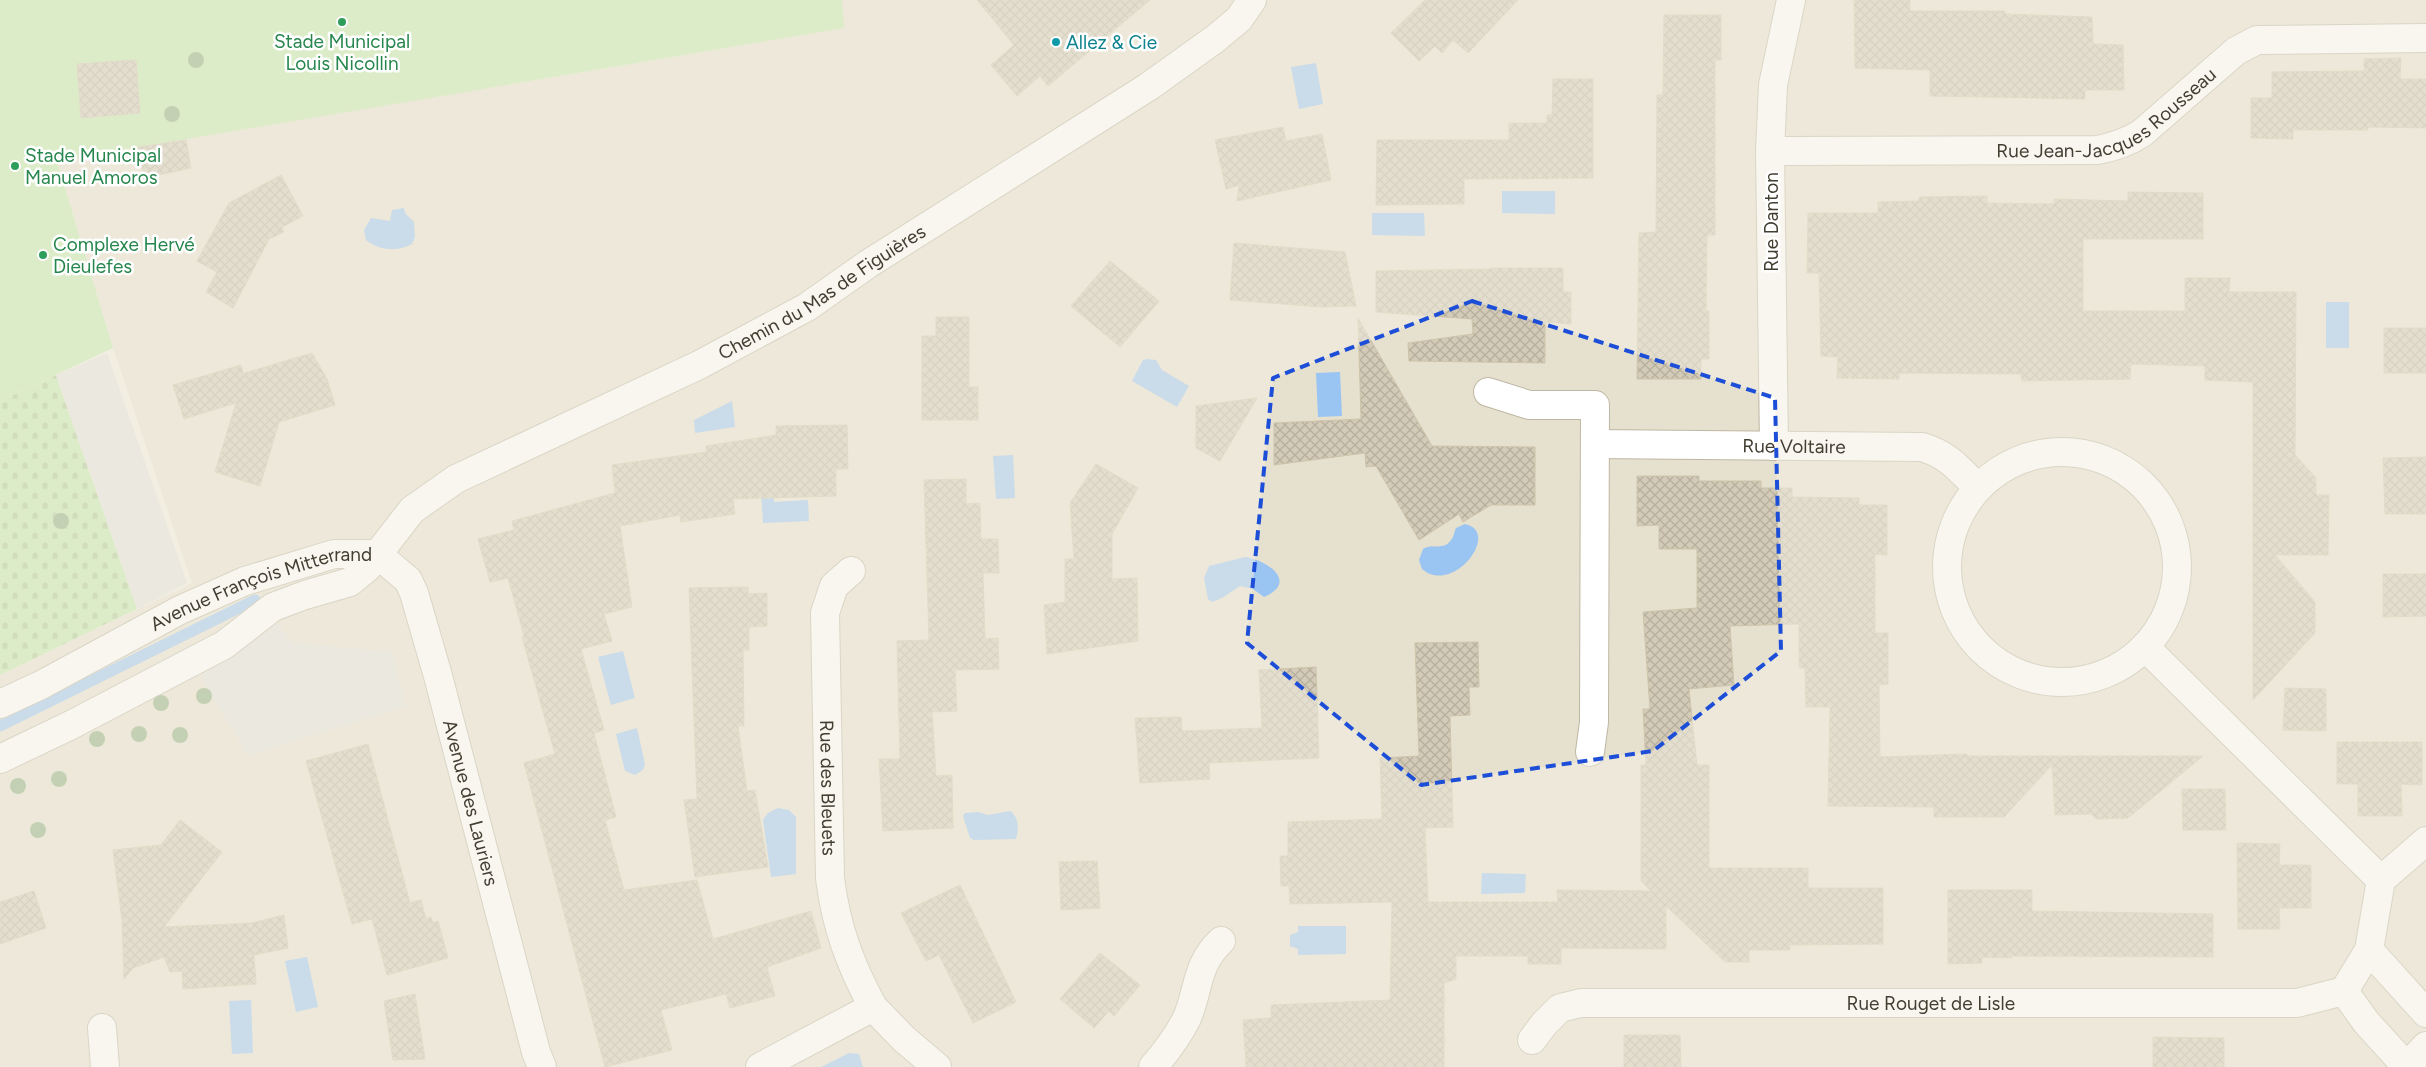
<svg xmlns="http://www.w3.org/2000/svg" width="2426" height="1067" font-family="Figtree,sans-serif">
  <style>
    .residential { fill: #e6e1cf }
    .grass { fill: #c4e8a8 }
    .cemetery { fill: url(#cemetery-stones) }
    .parking { fill: #e1dfdb }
    .water { fill: #9ac4f2 }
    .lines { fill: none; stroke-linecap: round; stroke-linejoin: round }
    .stream { stroke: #9ac4f2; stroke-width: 11 }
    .building { fill: url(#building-cross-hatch); stroke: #cec4aa }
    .minor-casing { stroke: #bdb7a4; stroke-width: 30 }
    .minor { stroke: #fff; stroke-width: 28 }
    .tree { fill: #8dac7a }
    .marked { fill: none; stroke: #1d4ed8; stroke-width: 4; stroke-dasharray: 10 6; stroke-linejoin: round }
    .leisure-dot { fill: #2e9e5b; stroke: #fff; stroke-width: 2 }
    .culture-dot { fill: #0f9aa8; stroke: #fff; stroke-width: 2 }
    .labels { text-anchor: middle; stroke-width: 5; stroke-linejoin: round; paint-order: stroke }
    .leisure-label { font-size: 19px; fill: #27864d; stroke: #fff; text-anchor: start }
    .culture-label { font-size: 19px; fill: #0d838f; stroke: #fff; text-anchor: start }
    .street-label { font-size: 19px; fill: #433e32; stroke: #fff }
  </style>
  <defs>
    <pattern id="cemetery-stones" width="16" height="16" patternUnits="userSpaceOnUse" patternTransform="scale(1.25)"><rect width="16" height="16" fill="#c4e8a8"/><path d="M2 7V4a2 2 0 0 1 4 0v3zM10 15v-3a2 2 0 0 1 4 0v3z" fill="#aac891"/></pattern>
    <pattern id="building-cross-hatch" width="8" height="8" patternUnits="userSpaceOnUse" patternTransform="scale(1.25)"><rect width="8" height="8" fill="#d3cbb7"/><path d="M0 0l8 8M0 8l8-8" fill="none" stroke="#b6af9e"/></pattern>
  </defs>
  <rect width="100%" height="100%" fill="#f2efe2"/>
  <path class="residential" d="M 842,0 L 2426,0 L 2426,1067 L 0,1067 L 0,675 L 192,583 L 113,348 L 57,161 L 843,28 Z"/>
  <path class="grass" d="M 0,0 L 842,0 L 844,28 L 57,161 L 113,348 L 0,401 Z"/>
  <path class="cemetery" d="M 56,375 L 137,609 L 0,675 L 0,401 Z"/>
  <g class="parking">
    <path d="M 107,353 L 187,583 L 137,609 L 56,375 Z"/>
    <path d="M 277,623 L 293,643 L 392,652 L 405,706 L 248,756 L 201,676 Z"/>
  </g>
  <g class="water">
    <path d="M 1316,63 L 1323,104 L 1299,109 L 1291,67 Z"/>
    <path d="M 1502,191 L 1555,191 L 1555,214 L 1502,213 Z"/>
    <path d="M 404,208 L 405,213 L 414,222 L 415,237 L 412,244 C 397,252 380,251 366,240 L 364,230 L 371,218 L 390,221 L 392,210 Z"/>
    <path d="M 1372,213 L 1424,213 L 1425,236 L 1372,235 Z"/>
    <rect x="2326" y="302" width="23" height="46"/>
    <path d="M 1148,359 L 1156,360 L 1162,370 L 1189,386 L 1177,407 L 1132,381 L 1143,360 Z"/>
    <path d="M 1340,372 L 1342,416 L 1318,417 L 1316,373 Z"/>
    <path d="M 732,401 L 735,427 L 695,433 L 694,420 Z"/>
    <path d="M 1013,455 L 1015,498 L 996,499 L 993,456 Z"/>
    <path d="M 761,493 L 774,493 L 774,502 L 808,500 L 809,521 L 763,523 Z"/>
    <path d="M 1465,524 C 1502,532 1453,596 1422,569 L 1419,560 L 1423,549 C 1432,543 1444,551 1451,540 C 1454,537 1454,532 1456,528 Z"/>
    <path d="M 1245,557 C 1267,560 1299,582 1264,597 L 1253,589 L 1240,586 L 1222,598 L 1212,602 L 1208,599 L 1204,578 L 1209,566 Z"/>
    <path d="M 623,651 L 635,698 L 611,705 L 598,657 Z"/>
    <path d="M 637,728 L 645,764 L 643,770 L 635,775 L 625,771 L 616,734 Z"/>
    <path d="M 778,808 L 789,810 L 796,817 L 796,874 L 771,877 L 763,820 L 768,813 Z"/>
    <path d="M 1010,811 C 1019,817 1019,829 1016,839 L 974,840 L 970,838 L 963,816 L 965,813 L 978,812 L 988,815 Z"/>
    <path d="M 1482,873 L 1526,874 L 1525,893 L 1481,894 Z"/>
    <path d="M 1298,926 L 1346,926 L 1346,954 L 1298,955 L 1298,949 L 1290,946 L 1290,935 L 1298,932 Z"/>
    <path d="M 307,957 L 318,1007 L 296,1012 L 285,961 Z"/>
    <path d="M 251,1000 L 253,1053 L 232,1054 L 229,1001 Z"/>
    <path d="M 849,1053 L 859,1054 L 863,1067 L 821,1067 Z"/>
  </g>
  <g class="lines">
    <path class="stream" d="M 0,726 L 255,600"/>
  </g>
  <g class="building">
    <path d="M 977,0 L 1150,0 L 1048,86 L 1040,76 L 1017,96 L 991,65 L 1014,45 Z"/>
    <path d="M 1425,0 L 1518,0 L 1468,53 L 1453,40 L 1442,53 L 1435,46 L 1419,61 L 1391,33 Z"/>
    <path d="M 1854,0 L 1910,0 L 1910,11 L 2005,11 L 2005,14 L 2092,17 L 2093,44 L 2123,45 L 2124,90 L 2085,90 L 2085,99 L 1930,96 L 1930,70 L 1855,68 Z"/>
    <path d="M 1664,15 L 1721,15 L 1721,60 L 1715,60 L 1715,235 L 1707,235 L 1706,311 L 1709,311 L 1709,359 L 1701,359 L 1701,379 L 1637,379 L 1639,233 L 1656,232 L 1657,95 L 1663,95 Z"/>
    <path d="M 2401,58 L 2400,79 L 2426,79 L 2426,128 L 2368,127 L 2368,130 L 2293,130 L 2293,139 L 2251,138 L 2251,98 L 2272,98 L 2272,72 L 2364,71 L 2364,59 Z"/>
    <path d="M 136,60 L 140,113 L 81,118 L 77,64 Z"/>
    <path d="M 1553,79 L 1593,79 L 1593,178 L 1464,179 L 1464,204 L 1376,205 L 1377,140 L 1509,140 L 1509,123 L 1547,123 L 1547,115 L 1552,115 Z"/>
    <path d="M 1283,127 L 1286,141 L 1322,134 L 1331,180 L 1237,201 L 1239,185 L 1226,189 L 1215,140 Z"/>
    <path d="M 186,140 L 191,168 L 144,178 L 138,147 Z"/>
    <path d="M 281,175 L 303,216 L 282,227 L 284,232 L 269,239 L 233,308 L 206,292 L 217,272 L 197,261 L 229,203 Z"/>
    <path d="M 2128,192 L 2203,193 L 2203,239 L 2083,239 L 2083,311 L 2185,311 L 2185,278 L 2230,278 L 2229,292 L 2296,292 L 2295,455 L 2316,478 L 2316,495 L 2329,495 L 2328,555 L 2275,555 L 2315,602 L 2315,633 L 2253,700 L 2253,382 L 2205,380 L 2205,366 L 2131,364 L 2130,379 L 2022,381 L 2021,374 L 1899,373 L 1899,379 L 1837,378 L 1838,357 L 1821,356 L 1819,273 L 1807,273 L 1808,213 L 1878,213 L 1878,202 L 1919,201 L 1919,197 L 1987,196 L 1987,203 L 2054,204 L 2054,199 L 2128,201 Z"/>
    <path d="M 1234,243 L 1345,252 L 1356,306 L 1321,307 L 1230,300 Z"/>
    <path d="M 1110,261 L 1159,301 L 1120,347 L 1071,306 Z"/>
    <path d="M 1491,268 L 1563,268 L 1563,292 L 1571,292 L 1571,324 L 1545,322 L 1545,363 L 1409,361 L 1408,343 L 1473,334 L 1472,319 L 1376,312 L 1376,271 L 1491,269 Z"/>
    <path d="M 936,317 L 969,317 L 969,387 L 978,387 L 978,420 L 922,420 L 922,336 L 936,336 Z"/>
    <path d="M 1358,318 L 1432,446 L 1535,447 L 1535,505 L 1491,505 L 1463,522 L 1459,514 L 1419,540 L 1376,466 L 1366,467 L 1365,453 L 1274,465 L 1274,423 L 1361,419 Z"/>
    <rect x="2384" y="328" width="42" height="45"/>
    <path d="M 312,353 L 327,379 L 335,405 L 279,422 L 260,486 L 215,472 L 236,403 L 184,419 L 173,385 L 241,365 L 244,376 L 245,373 Z"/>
    <path d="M 1257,398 L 1220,461 L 1196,448 L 1196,406 Z"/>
    <path d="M 847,425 L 848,469 L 836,469 L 836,496 L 733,499 L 735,514 L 681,522 L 680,515 L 620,526 L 632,607 L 604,614 L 612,641 L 581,649 L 604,730 L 594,733 L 616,817 L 605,820 L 624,890 L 697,880 L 713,939 L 811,911 L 821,948 L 767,967 L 775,996 L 730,1008 L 726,994 L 661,1010 L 672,1050 L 605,1067 L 524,763 L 555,754 L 522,637 L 524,636 L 508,578 L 490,582 L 478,539 L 514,530 L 512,521 L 615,493 L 612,465 L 706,452 L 706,446 L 776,435 L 776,426 Z"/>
    <path d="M 2426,457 L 2426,514 L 2385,514 L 2383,458 Z"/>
    <path d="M 1096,464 L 1138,488 L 1112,534 L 1112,579 L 1137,578 L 1138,641 L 1047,654 L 1044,605 L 1065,602 L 1065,559 L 1074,559 L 1070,503 Z"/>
    <path d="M 1637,476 L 1699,476 L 1699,481 L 1761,481 L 1761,488 L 1792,488 L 1792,497 L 1859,498 L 1859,505 L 1887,505 L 1887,555 L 1875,554 L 1875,633 L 1888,633 L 1888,684 L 1879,685 L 1880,757 L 1967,754 L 1967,756 L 2203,756 L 2128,818 L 2096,819 L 2091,814 L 2055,815 L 2052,765 L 2004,817 L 1934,817 L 1934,807 L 1828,806 L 1830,707 L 1806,707 L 1805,668 L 1799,668 L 1799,624 L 1730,626 L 1734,685 L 1689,689 L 1697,765 L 1709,765 L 1709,868 L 1808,868 L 1808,888 L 1883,888 L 1883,944 L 1790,945 L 1790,950 L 1749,950 L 1749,962 L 1725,962 L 1666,906 L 1666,949 L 1561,948 L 1561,964 L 1528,964 L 1528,956 L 1456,956 L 1456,979 L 1444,983 L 1444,1067 L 1246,1067 L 1243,1020 L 1271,1018 L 1271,1005 L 1390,1000 L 1392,902 L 1290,904 L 1289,886 L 1281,886 L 1280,856 L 1288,856 L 1288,822 L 1382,819 L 1380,758 L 1419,756 L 1415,643 L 1478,642 L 1479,687 L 1469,687 L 1470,715 L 1450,716 L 1453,827 L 1425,828 L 1428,902 L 1558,902 L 1557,890 L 1651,891 L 1641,881 L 1641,765 L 1646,765 L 1643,709 L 1650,709 L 1643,612 L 1697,608 L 1697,549 L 1659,549 L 1659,525 L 1637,526 Z"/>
    <path d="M 966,479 L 966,504 L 980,503 L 981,539 L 998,539 L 999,573 L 983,573 L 985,639 L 998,638 L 999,669 L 955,670 L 957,711 L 932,712 L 936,776 L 952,775 L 953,828 L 883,831 L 879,759 L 900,759 L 897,641 L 929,640 L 924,480 Z"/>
    <path d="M 2383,574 L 2426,574 L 2426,616 L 2383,617 Z"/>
    <path d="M 748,587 L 748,594 L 767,593 L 767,626 L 749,627 L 749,650 L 743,650 L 744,726 L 738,726 L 747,791 L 755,790 L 768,867 L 695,877 L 684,800 L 697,799 L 689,588 Z"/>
    <path d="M 1316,667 L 1319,758 L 1209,763 L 1210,779 L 1140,783 L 1135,718 L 1181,717 L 1182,731 L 1262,728 L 1259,670 Z"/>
    <path d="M 2285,688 L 2326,689 L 2326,731 L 2283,730 Z"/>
    <path d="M 2337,742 L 2422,742 L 2422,785 L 2401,784 L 2402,816 L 2358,816 L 2358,784 L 2337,784 Z"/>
    <path d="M 368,744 L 410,903 L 421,900 L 426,919 L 431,917 L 433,923 L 438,921 L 448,958 L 387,975 L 372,919 L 352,924 L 306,761 Z"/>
    <path d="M 2182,789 L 2225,789 L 2226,830 L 2183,830 Z"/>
    <path d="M 180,820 L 222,852 L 164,927 L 252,923 L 284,915 L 288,948 L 254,955 L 256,984 L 183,989 L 182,971 L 170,972 L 164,957 L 133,968 L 124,979 L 122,920 L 113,850 L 161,845 Z"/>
    <path d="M 2237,843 L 2280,844 L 2279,865 L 2311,865 L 2311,908 L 2279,908 L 2280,929 L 2238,929 Z"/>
    <path d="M 1097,861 L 1100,908 L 1061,910 L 1059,862 Z"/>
    <path d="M 960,885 L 1016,1002 L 973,1023 L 939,955 L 926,961 L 901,913 Z"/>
    <path d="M 1948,890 L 2032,890 L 2032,911 L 2213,914 L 2213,957 L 2011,956 L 2012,958 L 1982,957 L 1982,963 L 1948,964 Z"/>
    <path d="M 34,891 L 46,928 L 0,944 L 0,902 Z"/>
    <path d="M 1100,953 L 1140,985 L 1114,1016 L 1109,1011 L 1094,1028 L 1060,999 Z"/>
    <path d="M 415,994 L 425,1059 L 393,1060 L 384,1001 Z"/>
    <path d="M 1624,1035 L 1680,1035 L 1681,1067 L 1624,1067 Z"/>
    <path d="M 2153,1037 L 2224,1038 L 2224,1067 L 2153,1067 Z"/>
  </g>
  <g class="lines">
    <g class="minor-casing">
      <g id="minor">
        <path id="s1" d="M 1770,151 L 2097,150 C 2114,147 2127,143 2142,133 L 2236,51 L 2257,40 L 2426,38"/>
        <path d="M 1488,392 L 1529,405 L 1595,405 L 1594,722 L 1590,752"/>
        <path id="s2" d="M 1595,444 L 1922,447 C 1947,454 1959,469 1977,487"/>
        <path d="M 1774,446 L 1770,151 L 1773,85 L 1791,0"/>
        <circle cx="2062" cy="567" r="115"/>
        <path id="s3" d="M 377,554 L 408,580 L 414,593 L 438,676 L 536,1052 L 542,1067"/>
        <path id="s4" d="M 851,571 L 834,586 L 825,613 L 830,878 C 836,927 850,964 873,1007"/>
        <path d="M 2145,647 L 2381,880 L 2369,950 L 2344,991"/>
        <path id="s5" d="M 0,704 L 41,685 L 180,610 L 245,581 L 334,554 L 377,554"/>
        <path id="s6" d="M 0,759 L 69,726 L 224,645 L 273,607 L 305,595 L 350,582 L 367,568 L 412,510 L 456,479 L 699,365 L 807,307 L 868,264 L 1148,87 L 1215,39 L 1239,19 L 1252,0"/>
        <path d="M 2381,880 L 2426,841"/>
        <path d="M 2369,950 L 2426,1013"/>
        <path d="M 2344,991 L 2366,1022 L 2407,1067"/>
        <path d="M 102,1028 L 105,1067"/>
        <path id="s7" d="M 1532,1040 L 1544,1024 L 1560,1008 L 1581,1003 L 2297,1003 L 2344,991"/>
        <path d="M 760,1067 L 873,1007 L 904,1039 L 937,1067"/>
        <path d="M 1153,1067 C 1166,1052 1178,1036 1187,1018 C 1199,990 1196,964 1221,941"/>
        <path d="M 2412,1067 L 2415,1058 L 2426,1046"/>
      </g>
    </g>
    <use href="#minor" class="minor"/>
  </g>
  <g class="tree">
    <circle cx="196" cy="60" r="8"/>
    <circle cx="172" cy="114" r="8"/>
    <circle cx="61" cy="521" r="8"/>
    <circle cx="204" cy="696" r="8"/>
    <circle cx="161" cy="703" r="8"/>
    <circle cx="139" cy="734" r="8"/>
    <circle cx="180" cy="735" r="8"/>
    <circle cx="97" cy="739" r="8"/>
    <circle cx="59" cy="779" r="8"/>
    <circle cx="18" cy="786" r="8"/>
    <circle cx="38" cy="830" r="8"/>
  </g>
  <path d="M0 0H2426V1067H0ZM 1472,301 L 1775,398 L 1781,651 L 1653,751 L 1421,785 L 1247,643 L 1273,378 Z" fill="#f2efe2" fill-opacity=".55" fill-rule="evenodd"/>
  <path class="marked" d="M 1472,301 L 1775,398 L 1781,651 L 1653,751 L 1421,785 L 1247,643 L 1273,378 Z"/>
  <g class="leisure-dot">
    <circle cx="342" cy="22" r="5"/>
    <circle cx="15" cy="166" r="5"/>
    <circle cx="43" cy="255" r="5"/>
  </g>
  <circle class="culture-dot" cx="1056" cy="42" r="5"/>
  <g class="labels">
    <g class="leisure-label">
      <text x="342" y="48" text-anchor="middle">Stade Municipal<tspan x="342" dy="22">Louis Nicollin</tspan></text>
      <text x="25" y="162">Stade Municipal<tspan x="25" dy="22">Manuel Amoros</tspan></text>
      <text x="53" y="251">Complexe Hervé<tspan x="53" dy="22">Dieulefes</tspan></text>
    </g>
    <g class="culture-label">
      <text x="1066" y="49">Allez &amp; Cie</text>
    </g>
    <g class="street-label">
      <text dy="7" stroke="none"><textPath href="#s1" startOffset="348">Rue Jean-Jacques Rousseau</textPath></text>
      <text transform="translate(1771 222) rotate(-90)" y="7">Rue Danton</text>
      <text dy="7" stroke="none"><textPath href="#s6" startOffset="955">Chemin du Mas de Figuières</textPath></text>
      <text dy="7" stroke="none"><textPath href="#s2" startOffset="199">Rue Voltaire</textPath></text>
      <text dy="7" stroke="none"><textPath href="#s5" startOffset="288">Avenue François Mitterrand</textPath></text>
      <text dy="7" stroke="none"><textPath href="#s4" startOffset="226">Rue des Bleuets</textPath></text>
      <text dy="7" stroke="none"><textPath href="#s3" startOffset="272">Avenue des Lauriers</textPath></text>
      <text dy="7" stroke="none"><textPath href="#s7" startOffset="414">Rue Rouget de Lisle</textPath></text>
    </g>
  </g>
</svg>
